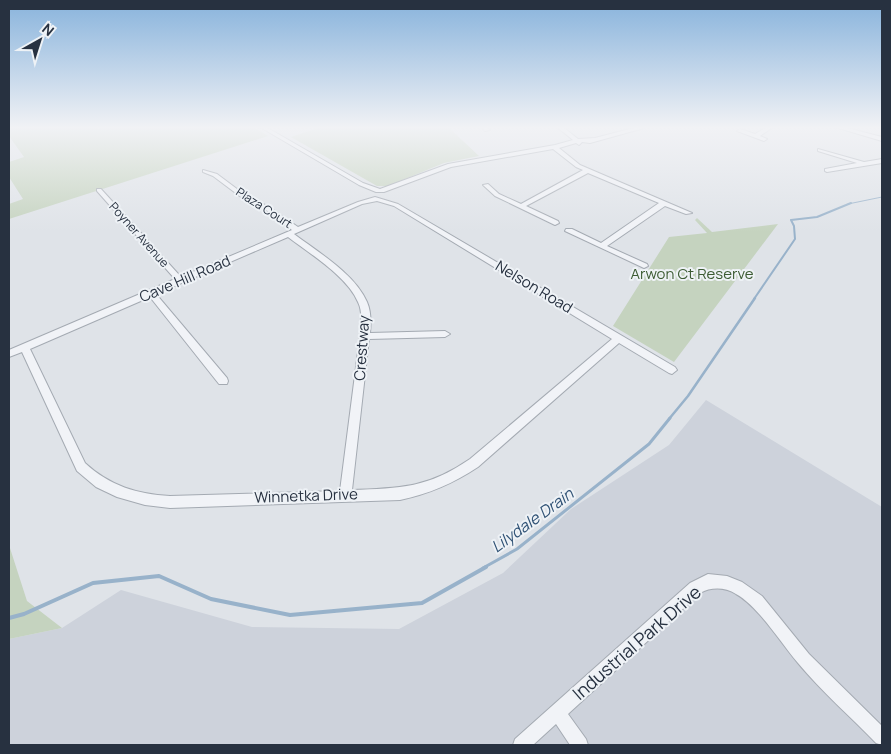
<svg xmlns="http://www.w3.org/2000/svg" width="891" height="754" font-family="Manrope,sans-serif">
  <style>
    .built { fill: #cdd2db }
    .green { fill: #c5d3bf }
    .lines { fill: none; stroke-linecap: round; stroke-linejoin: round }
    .stream-far4 { stroke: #98b2ca; stroke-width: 1 }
    .stream-far3 { stroke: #98b2ca; stroke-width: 2 }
    .stream-far2 { stroke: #98b2ca; stroke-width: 2.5 }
    .stream-far1 { stroke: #98b2ca; stroke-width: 3 }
    .stream { stroke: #98b2ca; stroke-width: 4 }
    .minor-casing { stroke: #a4aab2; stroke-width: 2 }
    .minor { fill: #f1f3f7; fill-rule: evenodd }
    .labels { text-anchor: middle; stroke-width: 4; stroke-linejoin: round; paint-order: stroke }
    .far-street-label { font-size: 12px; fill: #273140; stroke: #eef2f6 }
    .park-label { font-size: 15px; fill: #3d5c34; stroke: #eef2f6 }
    .street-label { font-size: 15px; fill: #273140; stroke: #eef2f6 }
    .water-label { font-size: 16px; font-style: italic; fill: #305275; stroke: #eef2f6 }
    .near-street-label { font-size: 18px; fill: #273140; stroke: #eef2f6 }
  </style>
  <rect width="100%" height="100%" fill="#dfe3e8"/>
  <path class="built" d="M 706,400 L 882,507 L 882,745 L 9,745 L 9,639 L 62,628 L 121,590 L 252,627 L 399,629 L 503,573 L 571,509 L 669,445 Z"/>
  <g class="green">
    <path d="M 15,127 L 95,127 L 98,129 L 106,127 L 253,127 L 268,136 L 9,219 L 9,204 L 23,199 L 9,177 L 9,162 L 24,157 L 9,136 L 9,128 Z"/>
    <path d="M 321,127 L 448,127 L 479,156 L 444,163 L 388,186 L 377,186 L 291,137 Z"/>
    <path d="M 697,218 L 712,232 L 778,224 L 674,362 L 613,326 L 669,237 L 707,233 L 695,220 Z"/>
    <path d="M 9,545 L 27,601 L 62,628 L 9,639 Z"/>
  </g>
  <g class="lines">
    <path class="stream-far4" d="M 848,204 L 882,197"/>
    <path class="stream-far3" d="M 754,299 L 795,239 L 794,226 L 791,220 L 817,217 L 851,203"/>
    <path class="stream-far2" d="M 669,419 L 688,396 L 755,298"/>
    <path class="stream-far1" d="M 483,568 L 517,549 L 649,444 L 670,418"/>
    <path class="stream" d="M 9,618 L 24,614 L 93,583 L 159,576 L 211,599 L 290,615 L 422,603 L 486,567"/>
    <g class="minor-casing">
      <g id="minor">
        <path d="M 260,127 L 266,127 L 363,183 L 380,189 L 448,164 L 555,145 L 573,140 L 557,127 L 563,127 L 578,139 L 595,138 L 637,127 L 645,127 L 644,128 L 590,143 L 582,142 L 579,145 L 576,143 L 559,148 L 580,165 L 692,213 L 686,214 L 665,206 L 607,246 L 647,264 L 648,266 L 644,268 L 565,231 L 566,229 L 572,229 L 601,243 L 659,203 L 588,173 L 526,206 L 558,221 L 559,223 L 555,225 L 495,196 L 483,185 L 488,184 L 499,194 L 521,204 L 583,170 L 576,167 L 553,149 L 451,167 L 384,192 L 376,192 L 359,185 Z"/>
        <path d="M 481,127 L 487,127 L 490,130 L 485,131 Z"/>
        <path d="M 767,127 L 773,127 L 760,136 L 767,139 L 764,141 L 737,131 L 740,129 L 755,134 Z"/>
        <path d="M 835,127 L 843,127 L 882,137 L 882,141 Z"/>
        <path d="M 818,149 L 864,162 L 882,159 L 882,163 L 827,172 L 825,171 L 825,169 L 857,163 L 818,151 Z"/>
        <path d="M 203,170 L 217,174 L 245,195 L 269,207 L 298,227 L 358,202 L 375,197 L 398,204 L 675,367 L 677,370 L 672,374 L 669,373 L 619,343 L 478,467 C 454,483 429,494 400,500 L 170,508 L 145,505 L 117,497 L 96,487 L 77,471 L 22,352 L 9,357 L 9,350 L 175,279 L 97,191 L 97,189 L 101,189 L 181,277 L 292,230 L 265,209 L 241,197 L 213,176 L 203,172 ZM 377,201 L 394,206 L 612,339 L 470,459 C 428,488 401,488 352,490 L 369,339 L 445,337 L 450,334 L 445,331 L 370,333 C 371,323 371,311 367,302 C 355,274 318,252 294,234 L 362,204 ZM 288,237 C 310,254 347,276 358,302 C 363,312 361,325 360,336 L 340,491 L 170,496 C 137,494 110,486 85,463 L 30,349 L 150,297 L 219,384 L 227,384 L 228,381 L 227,378 L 156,294 Z"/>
        <path d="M 708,574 L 727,576 L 742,582 L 762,596 L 809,654 L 882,726 L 882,745 L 876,743 C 850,716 821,691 798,663 C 781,643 758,606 736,594 C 725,587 711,587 700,593 L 568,714 L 586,739 L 588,745 L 570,745 L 556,724 L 533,745 L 513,745 L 515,739 L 690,583 Z"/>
      </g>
    </g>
    <use href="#minor" class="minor"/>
  </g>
  <linearGradient id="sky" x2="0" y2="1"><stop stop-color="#88b3dc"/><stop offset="0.55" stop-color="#f1f2f5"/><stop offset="1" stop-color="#f1f2f5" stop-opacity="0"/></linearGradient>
  <rect width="891" height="232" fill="url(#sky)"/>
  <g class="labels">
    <g class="far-street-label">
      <text transform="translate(264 208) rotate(33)" y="4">Plaza Court</text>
      <text transform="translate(139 235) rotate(48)" y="4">Poyner Avenue</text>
    </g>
    <g class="park-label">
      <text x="692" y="279">Arwon Ct Reserve</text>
    </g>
    <g class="street-label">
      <text transform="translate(185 279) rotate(-23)" y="5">Cave Hill Road</text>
      <text transform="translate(534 287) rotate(31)" y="5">Nelson Road</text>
      <text transform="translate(362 348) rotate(-86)" y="5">Crestway</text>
      <text transform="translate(306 496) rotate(-2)" y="5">Winnetka Drive</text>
    </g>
    <g class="water-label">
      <text transform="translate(532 520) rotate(-36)" y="6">Lilydale Drain</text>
    </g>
    <g class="near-street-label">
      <text transform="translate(637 643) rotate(-41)" y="6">Industrial Park Drive</text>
    </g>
  </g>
  <rect width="891" height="754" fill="none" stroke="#273140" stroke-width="20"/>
  <g transform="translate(40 40) rotate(39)" stroke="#eef2f6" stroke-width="4" paint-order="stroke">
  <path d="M0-4L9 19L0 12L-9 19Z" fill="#273140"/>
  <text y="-8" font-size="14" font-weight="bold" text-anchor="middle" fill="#273140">N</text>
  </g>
</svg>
